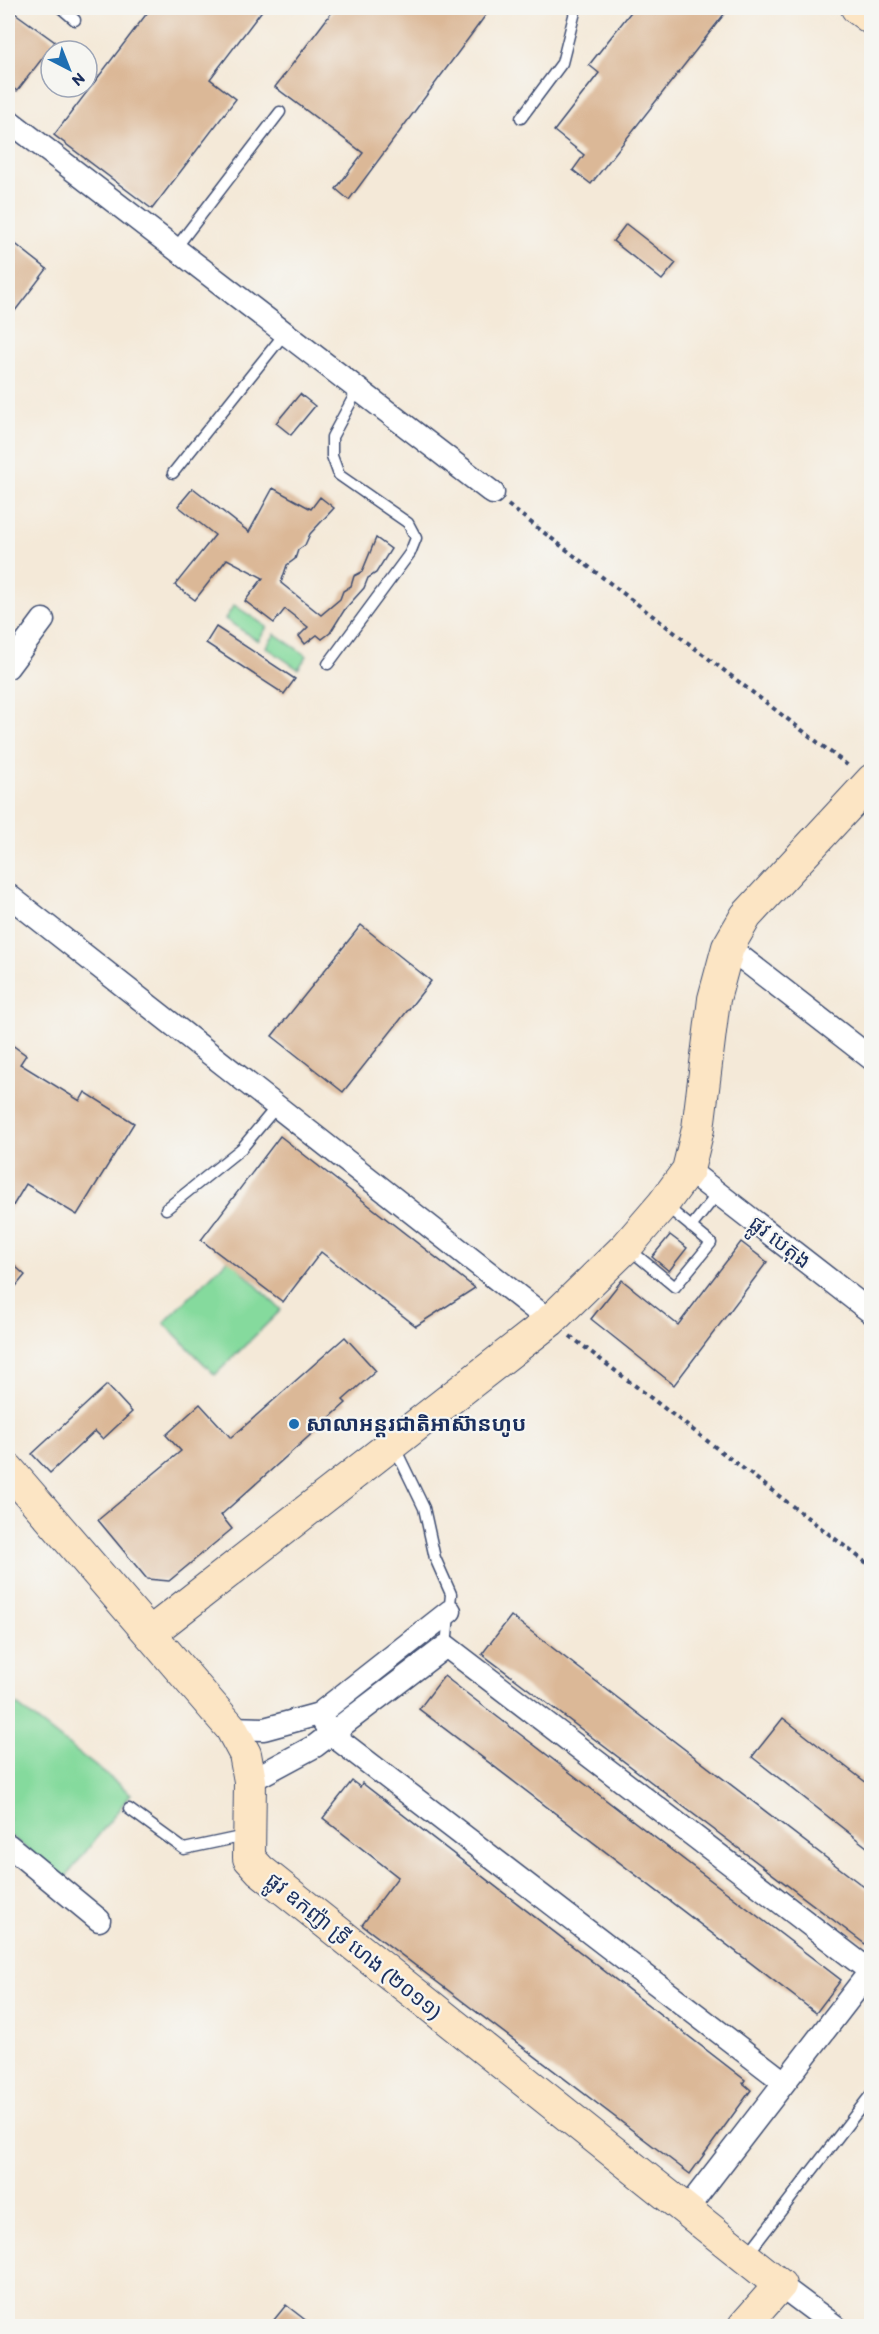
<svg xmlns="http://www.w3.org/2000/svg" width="879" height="2334" font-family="Itim,'Noto Sans Khmer',sans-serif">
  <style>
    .green { fill: #85da9d; stroke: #50847e; stroke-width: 1.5 }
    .building { fill: #dbb897 }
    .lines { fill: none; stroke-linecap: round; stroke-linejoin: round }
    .lane-casing { stroke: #3c4b70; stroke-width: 13 }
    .street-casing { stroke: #3c4b70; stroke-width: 25 }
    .secondary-casing { stroke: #3c4b70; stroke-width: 34 }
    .path { stroke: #3c4b70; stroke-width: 4; stroke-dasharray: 4.5 4.5; stroke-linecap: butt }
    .lane { stroke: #fff; stroke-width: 10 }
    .street { stroke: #fff; stroke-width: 22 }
    .secondary { stroke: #fce5c4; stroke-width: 32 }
    .poi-dot { fill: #1f6fb2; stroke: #f6f6f2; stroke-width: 2 }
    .labels { text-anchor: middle; stroke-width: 4.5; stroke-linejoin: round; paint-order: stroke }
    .street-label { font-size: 21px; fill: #1b2f5e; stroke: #f6f6f2 }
    .poi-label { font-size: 21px; font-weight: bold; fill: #1b2f5e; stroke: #f6f6f2; text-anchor: start }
  </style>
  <rect width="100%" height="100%" fill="#f6f6f2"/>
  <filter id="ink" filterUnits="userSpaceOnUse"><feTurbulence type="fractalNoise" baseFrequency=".0167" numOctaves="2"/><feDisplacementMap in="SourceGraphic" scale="12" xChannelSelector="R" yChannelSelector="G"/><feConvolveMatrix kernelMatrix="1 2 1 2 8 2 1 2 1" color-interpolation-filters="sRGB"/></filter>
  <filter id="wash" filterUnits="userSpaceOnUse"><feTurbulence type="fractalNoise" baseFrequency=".008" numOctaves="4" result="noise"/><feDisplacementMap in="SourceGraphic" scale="24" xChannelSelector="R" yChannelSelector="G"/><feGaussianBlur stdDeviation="1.35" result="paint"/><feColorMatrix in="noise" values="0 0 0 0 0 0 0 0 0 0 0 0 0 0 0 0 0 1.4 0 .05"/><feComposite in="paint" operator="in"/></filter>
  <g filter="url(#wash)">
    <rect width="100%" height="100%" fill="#f4e9d8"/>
    <g class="green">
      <path d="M 234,605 L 267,627 L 258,641 L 225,619 Z"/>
      <path d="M 275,634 L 307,656 L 298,669 L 266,647 Z"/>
      <path d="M 229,1258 L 281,1310 L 215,1375 L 164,1323 Z"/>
      <path d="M 8,1698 L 131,1794 L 65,1878 L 8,1834 Z"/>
    </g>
    <g id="blocks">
      <g class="building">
        <path d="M 8,8 L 55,42 L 17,91 L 8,84 Z"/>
        <path d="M 151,8 L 264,8 L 210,79 L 236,99 L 152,209 L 54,135 Z"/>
        <path d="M 335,8 L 491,8 L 349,200 L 336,189 L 363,153 L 275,87 Z"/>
        <path d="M 634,8 L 729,8 L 591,184 L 573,170 L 584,155 L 554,131 L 599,73 L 589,65 Z"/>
        <path d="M 626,224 L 676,263 L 662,280 L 613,241 Z"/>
        <path d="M 8,238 L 47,269 L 8,320 Z"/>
        <path d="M 300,394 L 315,406 L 291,435 L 276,423 Z"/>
        <path d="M 193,488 L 249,532 L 273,488 L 311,509 L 320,497 L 334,508 L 310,534 L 305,545 L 298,550 L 295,559 L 287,565 L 281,583 L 321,615 L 340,599 L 343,591 L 351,586 L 354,576 L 362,572 L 376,538 L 391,549 L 376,573 L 368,578 L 364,588 L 345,609 L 330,633 L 322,639 L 317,635 L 305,644 L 299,636 L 308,627 L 285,609 L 274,623 L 245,601 L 263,578 L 227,559 L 195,600 L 175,585 L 215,535 L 178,506 Z"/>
        <path d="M 216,627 L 295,679 L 284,694 L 206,643 Z"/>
        <path d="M 361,925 L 431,981 L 343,1092 L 272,1036 Z"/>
        <path d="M 8,1042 L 26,1055 L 20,1064 L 80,1101 L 85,1092 L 134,1123 L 77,1215 L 26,1184 L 8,1214 Z"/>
        <path d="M 280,1136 L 475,1288 L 416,1326 L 321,1252 L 283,1302 L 201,1240 Z"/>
        <path d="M 670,1235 L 687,1248 L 669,1271 L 652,1257 Z"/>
        <path d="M 741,1242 L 767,1262 L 674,1385 L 591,1319 L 622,1280 L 678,1325 Z"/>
        <path d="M 8,1260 L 25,1275 L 8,1296 Z"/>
        <path d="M 345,1337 L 376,1371 L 343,1400 L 346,1403 L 221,1515 L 232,1529 L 169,1581 L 147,1579 L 98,1520 L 181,1451 L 166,1435 L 200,1404 L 231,1438 Z"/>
        <path d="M 107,1385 L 132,1412 L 103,1439 L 95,1431 L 50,1473 L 32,1454 Z"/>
        <path d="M 511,1616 L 872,1893 L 872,1935 L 865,1944 L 482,1654 Z"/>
        <path d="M 444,1676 L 841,1980 L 816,2013 L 419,1709 Z"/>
        <path d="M 783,1718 L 872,1787 L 872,1851 L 752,1757 Z"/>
        <path d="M 352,1781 L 360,1787 L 362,1783 L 745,2080 L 743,2083 L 751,2090 L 690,2174 L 362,1925 L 398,1877 L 323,1818 Z"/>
        <path d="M 286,2305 L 313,2326 L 269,2326 Z"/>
      </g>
    </g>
  </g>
  <g filter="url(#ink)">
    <use href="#blocks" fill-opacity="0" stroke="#3c4b70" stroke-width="1.5"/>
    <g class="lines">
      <g class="lane-casing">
        <g id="lane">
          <path d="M 61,8 L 75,20"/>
          <path d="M 521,118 L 562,63 L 576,8"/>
          <path d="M 175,249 L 280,112"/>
          <path d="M 173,473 L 285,333"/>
          <path d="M 328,664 L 410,553 L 416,538 L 408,523 L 339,475 L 332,456 L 332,437 L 358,389"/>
          <path d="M 166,1209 L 242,1148 L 277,1106"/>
          <path d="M 691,1227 L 718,1193"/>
          <path d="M 628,1248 L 675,1287 L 711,1243 L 666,1206"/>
          <path d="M 394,1446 L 424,1508 L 435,1558 L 451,1594 L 446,1646"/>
          <path d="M 129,1809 L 184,1849 L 245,1836"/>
          <path d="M 747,2255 L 872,2093"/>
        </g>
      </g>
      <g class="street-casing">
        <g id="street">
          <path d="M 8,120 L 493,493"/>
          <path d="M 8,667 L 43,620"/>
          <path d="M 8,895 L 550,1321"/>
          <path d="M 728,947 L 872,1059"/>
          <path d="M 688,1170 L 872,1313"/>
          <path d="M 319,1714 L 331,1734 L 784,2082"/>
          <path d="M 231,1728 L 264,1729 L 319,1714 L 450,1611"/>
          <path d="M 250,1781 L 315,1746 L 446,1646 L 870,1971"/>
          <path d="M 8,1845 L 99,1920"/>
          <path d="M 686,2210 L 872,1969"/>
          <path d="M 780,2285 L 835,2326"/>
        </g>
      </g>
      <g class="secondary-casing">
        <g id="secondary">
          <path d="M 857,8 L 872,19"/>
          <path d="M 8,1469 L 231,1728 L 245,1754 L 250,1781 L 249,1858 L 260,1870 L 780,2285 L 744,2326"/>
          <path d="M 150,1633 L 550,1321 L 626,1247 L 663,1204 L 688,1170 L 698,1129 L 714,999 L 728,947 L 746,916 L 872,780"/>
        </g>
      </g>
      <g class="path">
        <path d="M 508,505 L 850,767"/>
        <path d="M 570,1336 L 872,1567"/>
      </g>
      <use href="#lane" class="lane"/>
      <use href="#street" class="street"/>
      <use href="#secondary" class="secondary"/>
    </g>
  </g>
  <circle class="poi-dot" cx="294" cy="1424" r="6"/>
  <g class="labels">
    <g class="street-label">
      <text transform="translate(780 1242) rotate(38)" y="7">ផ្លូវ បេតុង</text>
      <text transform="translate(354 1946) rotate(39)" y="7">ផ្លូវ ឧកញ៉ា ទ្រី ហេង (២០១១)</text>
    </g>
    <g class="poi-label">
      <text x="306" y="1431">សាលាអន្ដរជាតិអាស៊ានហូប</text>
    </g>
  </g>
  <rect width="879" height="2334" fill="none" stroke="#f6f6f2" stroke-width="30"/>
  <g transform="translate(69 69) rotate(138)"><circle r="28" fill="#f6f6f2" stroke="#9ea6b7" stroke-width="1.5"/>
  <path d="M0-4.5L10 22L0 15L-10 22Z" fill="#1f6fb2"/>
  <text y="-9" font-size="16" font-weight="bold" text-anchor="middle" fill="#1b2f5e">N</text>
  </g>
</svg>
